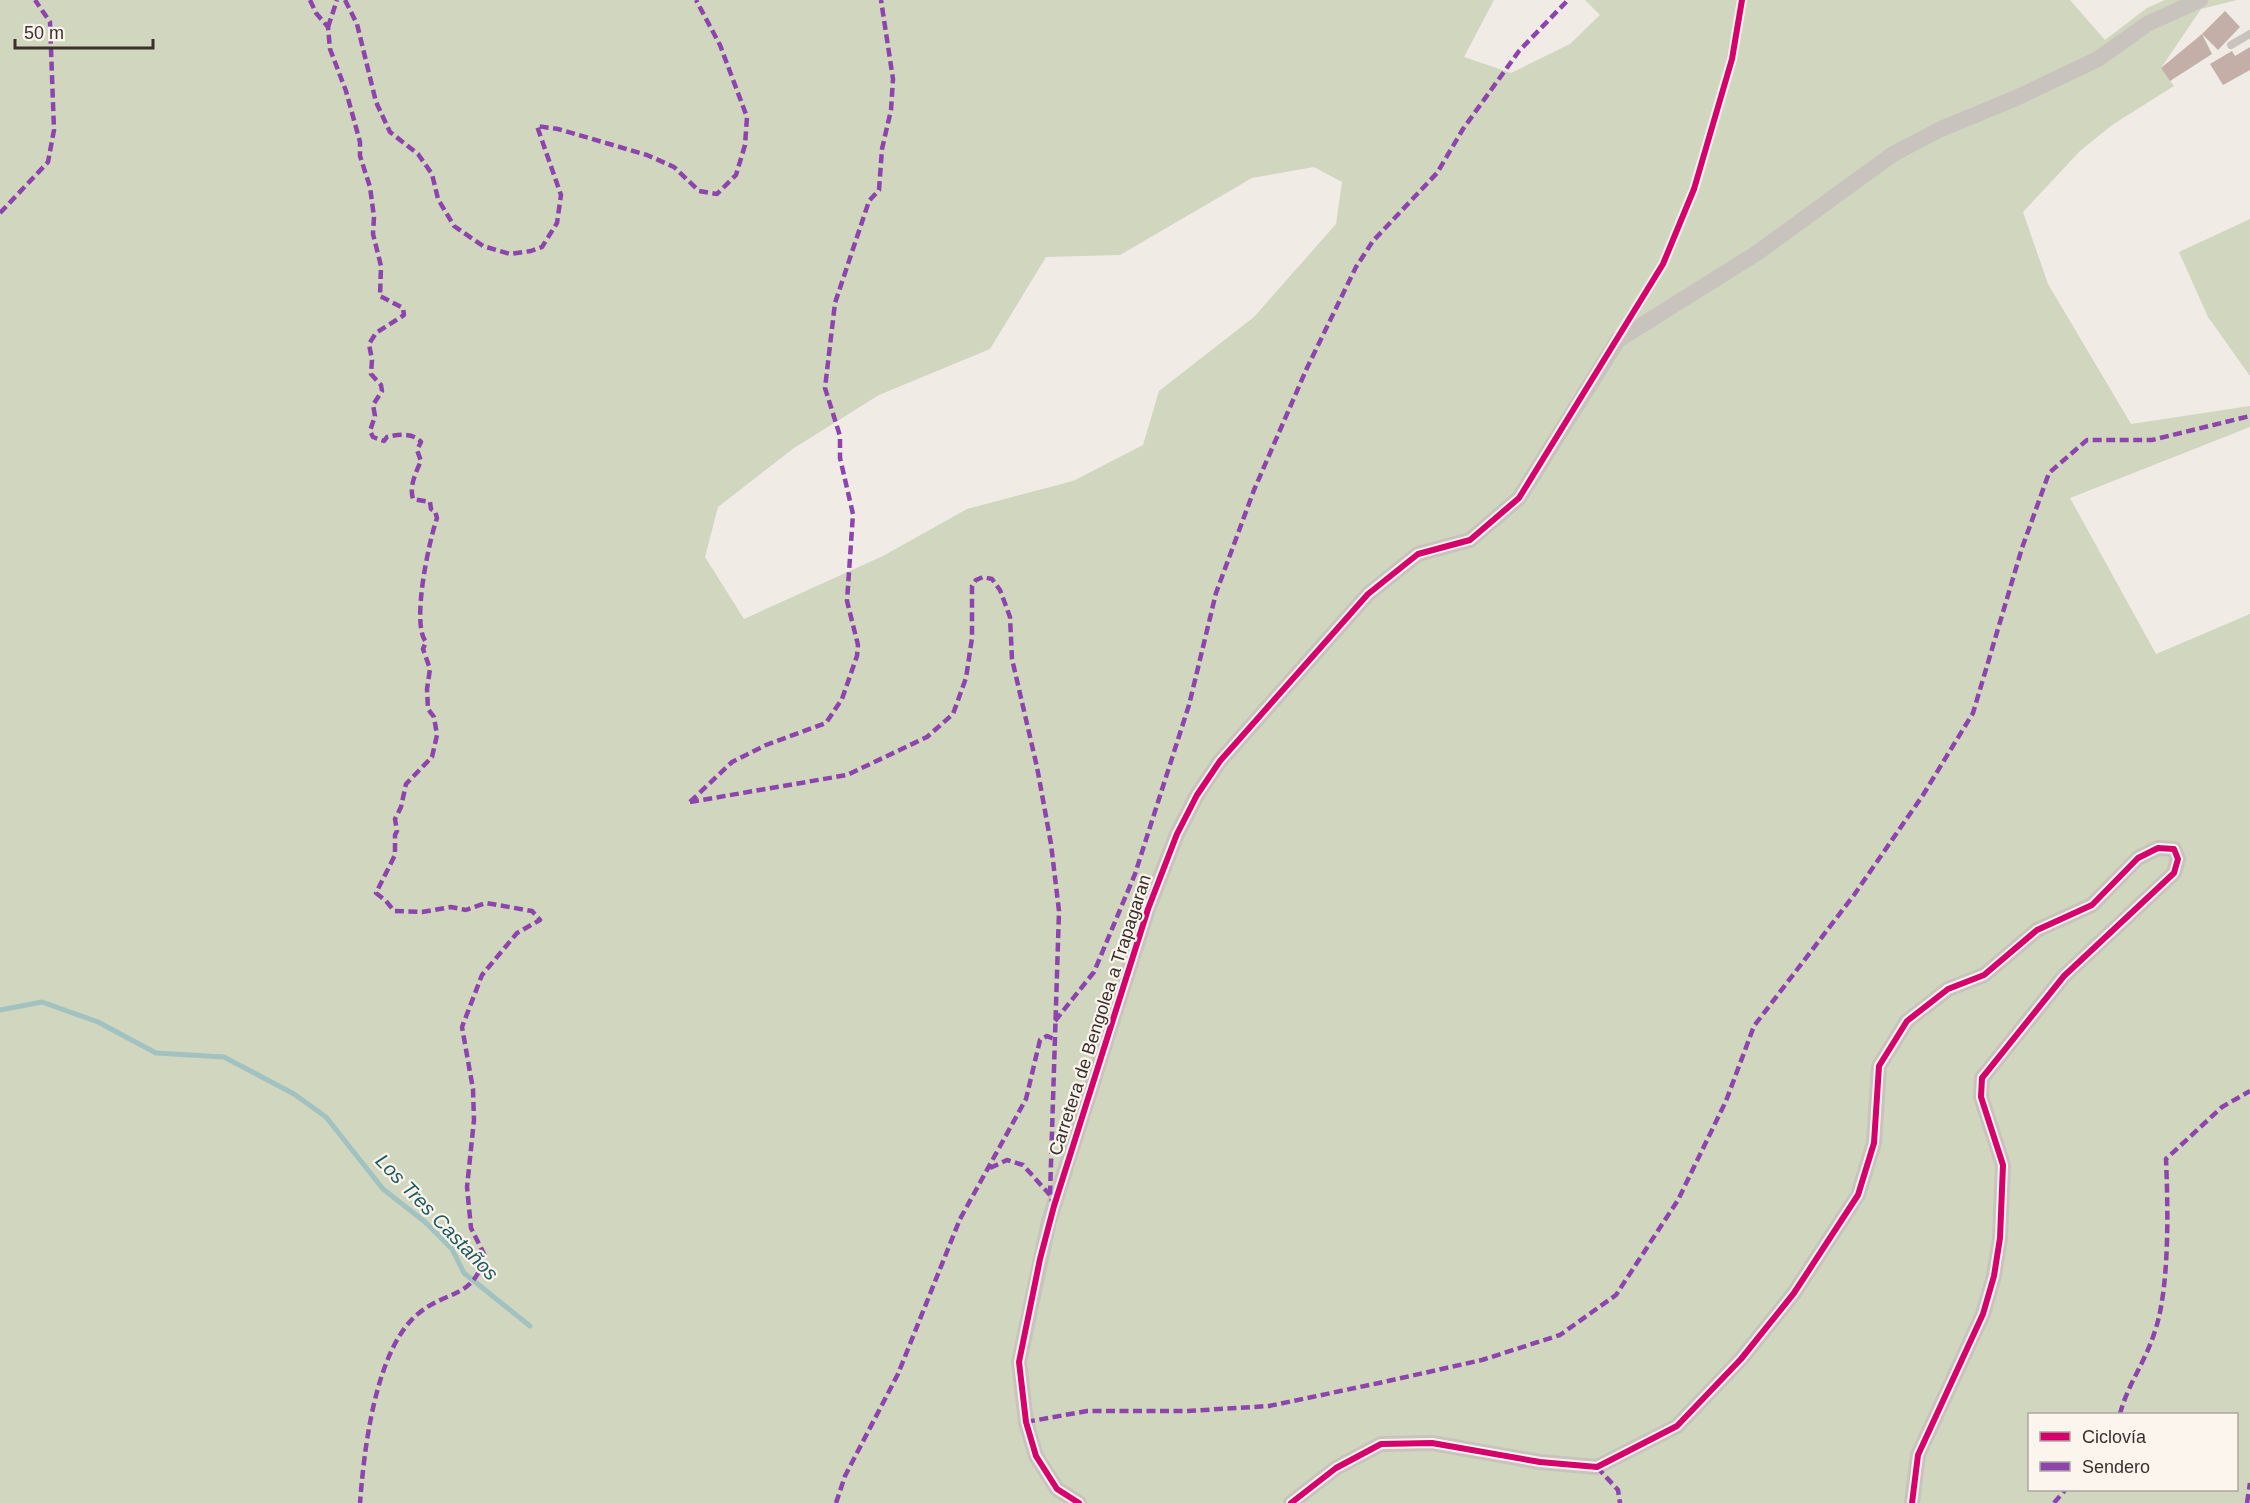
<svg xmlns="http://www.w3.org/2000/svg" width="2250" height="1503" font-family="Helvetica,sans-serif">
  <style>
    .green { fill: #d1d6bf; fill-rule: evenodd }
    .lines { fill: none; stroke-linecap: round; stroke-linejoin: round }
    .stream { stroke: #a1c2c1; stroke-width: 5 }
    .building { fill: #c3afa7 }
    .lane { stroke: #c9c3be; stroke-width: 8 }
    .street { stroke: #c9c3be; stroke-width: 16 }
    .quiet { stroke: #8e44ad; stroke-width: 4.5; stroke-dasharray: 9 4.5; stroke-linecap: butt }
    .cycleway-casing { stroke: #fbf5ee; stroke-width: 10 }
    .cycleway { stroke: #d6006c; stroke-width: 6 }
    .labels { text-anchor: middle; stroke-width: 4.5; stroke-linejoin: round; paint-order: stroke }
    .street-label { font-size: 18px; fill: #3b302b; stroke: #fbf5ee }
    .water-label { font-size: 20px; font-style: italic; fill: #1f5a5e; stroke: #fbf5ee }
  </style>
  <rect width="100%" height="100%" fill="#f0ebe5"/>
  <g class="green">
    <path d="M 0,0 L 1494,0 L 1464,57 L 1511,73 L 1570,44 L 1600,15 L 1585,0 L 2070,0 L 2105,40 L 2147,8 L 2165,0 L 2237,0 L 2201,9 L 2161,68 L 2174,86 L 2112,125 L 2080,151 L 2023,212 L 2048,284 L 2131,424 L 2250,406 L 2250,427 L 2070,498 L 2156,654 L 2250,614 L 2250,1503 L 0,1503 ZM 1314,167 L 1342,182 L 1336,224 L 1254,317 L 1159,391 L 1143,445 L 1073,481 L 967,509 L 883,556 L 744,619 L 705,557 L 718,507 L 794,448 L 879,395 L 990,349 L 1046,257 L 1120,255 L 1252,178 ZM 2030,1414 L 2236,1414 L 2236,1490 L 2030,1490 Z"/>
    <path d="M 2250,219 L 2250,376 L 2208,317 L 2179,252 Z"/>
  </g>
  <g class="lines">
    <path class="stream" d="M 0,1010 L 42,1002 L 98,1022 L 156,1053 L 224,1057 L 294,1094 L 326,1117 L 383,1189 L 425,1222 L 452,1249 L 464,1273 L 530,1326"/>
  </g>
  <g class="building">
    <path d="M 2225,11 L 2240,27 L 2218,50 L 2202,34 Z"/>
    <path d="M 2202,34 L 2212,54 L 2170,81 L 2161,68 Z"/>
    <path d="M 2250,47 L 2250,70 L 2223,85 L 2210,64 L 2232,51 L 2235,56 Z"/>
  </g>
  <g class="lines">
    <g class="lane">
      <path d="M 2231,45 L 2250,34"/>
      <path d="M 1622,333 C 1636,310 1652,286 1663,262 C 1701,179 1727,89 1742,0"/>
    </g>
    <g class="street">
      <path d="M 1079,1503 L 1057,1489 L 1036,1456 L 1026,1422 L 1019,1362 L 1049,1221 L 1148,909 L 1177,834 L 1197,795 L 1220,761 L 1368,594 L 1418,554 L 1470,540 L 1519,498 L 1618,340 L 1757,253 L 1893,154 L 1941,129 L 2016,98 L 2098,59 L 2147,24 L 2200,0"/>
      <path d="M 1291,1503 L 1336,1468 L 1381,1444 L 1432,1443 L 1540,1462 L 1597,1467 L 1677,1426 L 1741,1359 L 1794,1293 L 1858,1195 L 1874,1143 L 1879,1066 L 1907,1021 L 1948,989 L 1984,975 L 2037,930 L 2092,905 L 2138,858 L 2158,848 L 2174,849 L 2178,859 L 2174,873 L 2064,976 L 1982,1078 L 1981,1097 L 2003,1165 L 2000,1238 L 1994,1276 L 1983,1314 L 1918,1455 L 1912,1503"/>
    </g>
    <g class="quiet">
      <path d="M 310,0 L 316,13 L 328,27 L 330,49 L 346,91 L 360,142 L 360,156 L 370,187 L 374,217 L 373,234 L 381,266 L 380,296 L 403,308 L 404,315 L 376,333 L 369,344 L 372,360 L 371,374 L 381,385 L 382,391 L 373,405 L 375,416 L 370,431 L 373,437 L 384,441 L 387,437 C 398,434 414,433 421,442 L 417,450 L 421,461 C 416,472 409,486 413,499 L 430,502 L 431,509 L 435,511 L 437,518 C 429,541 411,624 426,642 L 423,649 L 430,669 L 427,689 L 428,709 L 434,717 L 437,735 L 432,757 L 406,784 L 401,807 L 395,819 L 397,831 L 395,835 L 395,855 L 376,893 L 386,901 L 394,911 L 422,912 L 451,907 L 466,910 L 486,903 L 532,911 L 540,920 L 517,933 L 482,975 L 462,1027 L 473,1089 L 474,1120 L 467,1187 L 471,1228 L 485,1256 C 473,1299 447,1290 419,1313 C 375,1348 364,1451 360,1503"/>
      <path d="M 345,0 L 357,24 L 376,102 L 390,132 L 418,154 L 432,174 L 438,199 L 454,226 L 483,246 L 510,254 L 531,251 L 542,247 L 557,223 L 561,195 L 537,126 L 558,129 L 647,155 L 674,167 L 699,191 L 717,194 L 736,175 L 745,145 L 747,117 L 720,45 L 696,0"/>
      <path d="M 328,27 L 337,0"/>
      <path d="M 0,213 L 48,162 L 54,130 L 50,22 L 35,0"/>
      <path d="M 690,802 L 847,775 L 927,737 L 953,714 L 966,678 L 972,638 L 972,586 L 976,580 L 983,577 L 992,579 L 1000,590 L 1010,617 L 1012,659 L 1037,767 L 1051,844 L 1059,911 L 1050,1195 L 1053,1204"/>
      <path d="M 690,802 L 732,762 L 766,745 L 826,723 L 842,699 L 857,656 L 858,645 L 847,601 L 853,514 L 840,458 L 840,436 L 825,388 L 835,303 L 869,201 L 879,190 L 882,149 L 891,110 L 893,79 L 881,0"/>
      <path d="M 1055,1021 L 1094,972 L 1135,874 L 1189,705 L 1216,593 L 1254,490 L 1307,368 L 1356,267 L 1373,241 L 1437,173 L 1463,129 L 1519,51 L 1568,0"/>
      <path d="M 990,1168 L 1007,1160 L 1023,1165 L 1050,1195"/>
      <path d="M 2120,1414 C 2127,1386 2145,1362 2154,1334 C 2170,1290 2168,1207 2166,1159 L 2222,1107 L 2250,1091"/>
      <path d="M 1026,1422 L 1087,1411 L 1187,1411 L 1269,1406 L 1379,1383 L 1482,1360 L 1560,1335 L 1616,1295 L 1678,1200 L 1726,1101 L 1754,1026 L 1854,895 L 1923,795 L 1973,713 L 2022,548 L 2049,473 L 2087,440 L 2152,440 L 2250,416"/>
      <path d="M 1597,1467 L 1618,1490 L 1620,1503"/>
      <path d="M 836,1503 L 845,1476 L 898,1374 L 960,1219 L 1026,1099 L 1040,1040 L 1047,1036 L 1054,1039"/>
      <path d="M 2054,1503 L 2065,1490"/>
      <path d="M 2247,1503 L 2250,1483"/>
    </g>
    <g class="cycleway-casing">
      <g id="cycleway">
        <path d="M 1079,1503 L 1057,1489 L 1036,1456 L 1026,1422 L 1019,1362 L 1040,1259 L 1054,1206 L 1148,909 L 1177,834 L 1197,795 L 1220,761 L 1368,594 L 1418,554 L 1470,540 L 1519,498 L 1663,264 L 1694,189 L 1732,59 L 1742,0"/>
        <path d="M 1291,1503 L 1336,1468 L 1381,1444 L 1432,1443 L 1540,1462 L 1597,1467 L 1677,1426 L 1741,1359 L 1794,1293 L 1858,1195 L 1874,1143 L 1879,1066 L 1907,1021 L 1948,989 L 1984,975 L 2037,930 L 2092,905 L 2138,858 L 2158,848 L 2174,849 L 2178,859 L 2174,873 L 2064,976 L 1982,1078 L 1981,1097 L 2003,1165 L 2000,1238 L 1994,1276 L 1983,1314 L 1918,1455 L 1912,1503"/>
      </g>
    </g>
    <use href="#cycleway" class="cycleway"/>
  </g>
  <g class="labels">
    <g class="street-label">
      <text transform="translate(1100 1015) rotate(-72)" y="6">Carretera de Bengolea a Trapagaran</text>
    </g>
    <g class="water-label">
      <text transform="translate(437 1217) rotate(46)" y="7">Los Tres Castaños</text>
    </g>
  </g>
  <rect x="2028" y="1413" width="210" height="78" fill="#fbf5ee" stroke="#aea6a0" stroke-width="1.5"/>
  <rect x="2040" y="1432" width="30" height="9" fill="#d6006c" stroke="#aea6a0" stroke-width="1.5"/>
  <text x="2082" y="1443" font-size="18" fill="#3b302b">Ciclovía</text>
  <rect x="2040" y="1462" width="30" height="9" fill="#8e44ad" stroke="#aea6a0" stroke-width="1.5"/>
  <text x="2082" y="1473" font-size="18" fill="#3b302b">Sendero</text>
  <path d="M15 39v9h138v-9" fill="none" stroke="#3b302b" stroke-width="3"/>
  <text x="24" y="39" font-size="18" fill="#3b302b" stroke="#fbf5ee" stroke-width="4.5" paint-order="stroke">50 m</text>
</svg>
